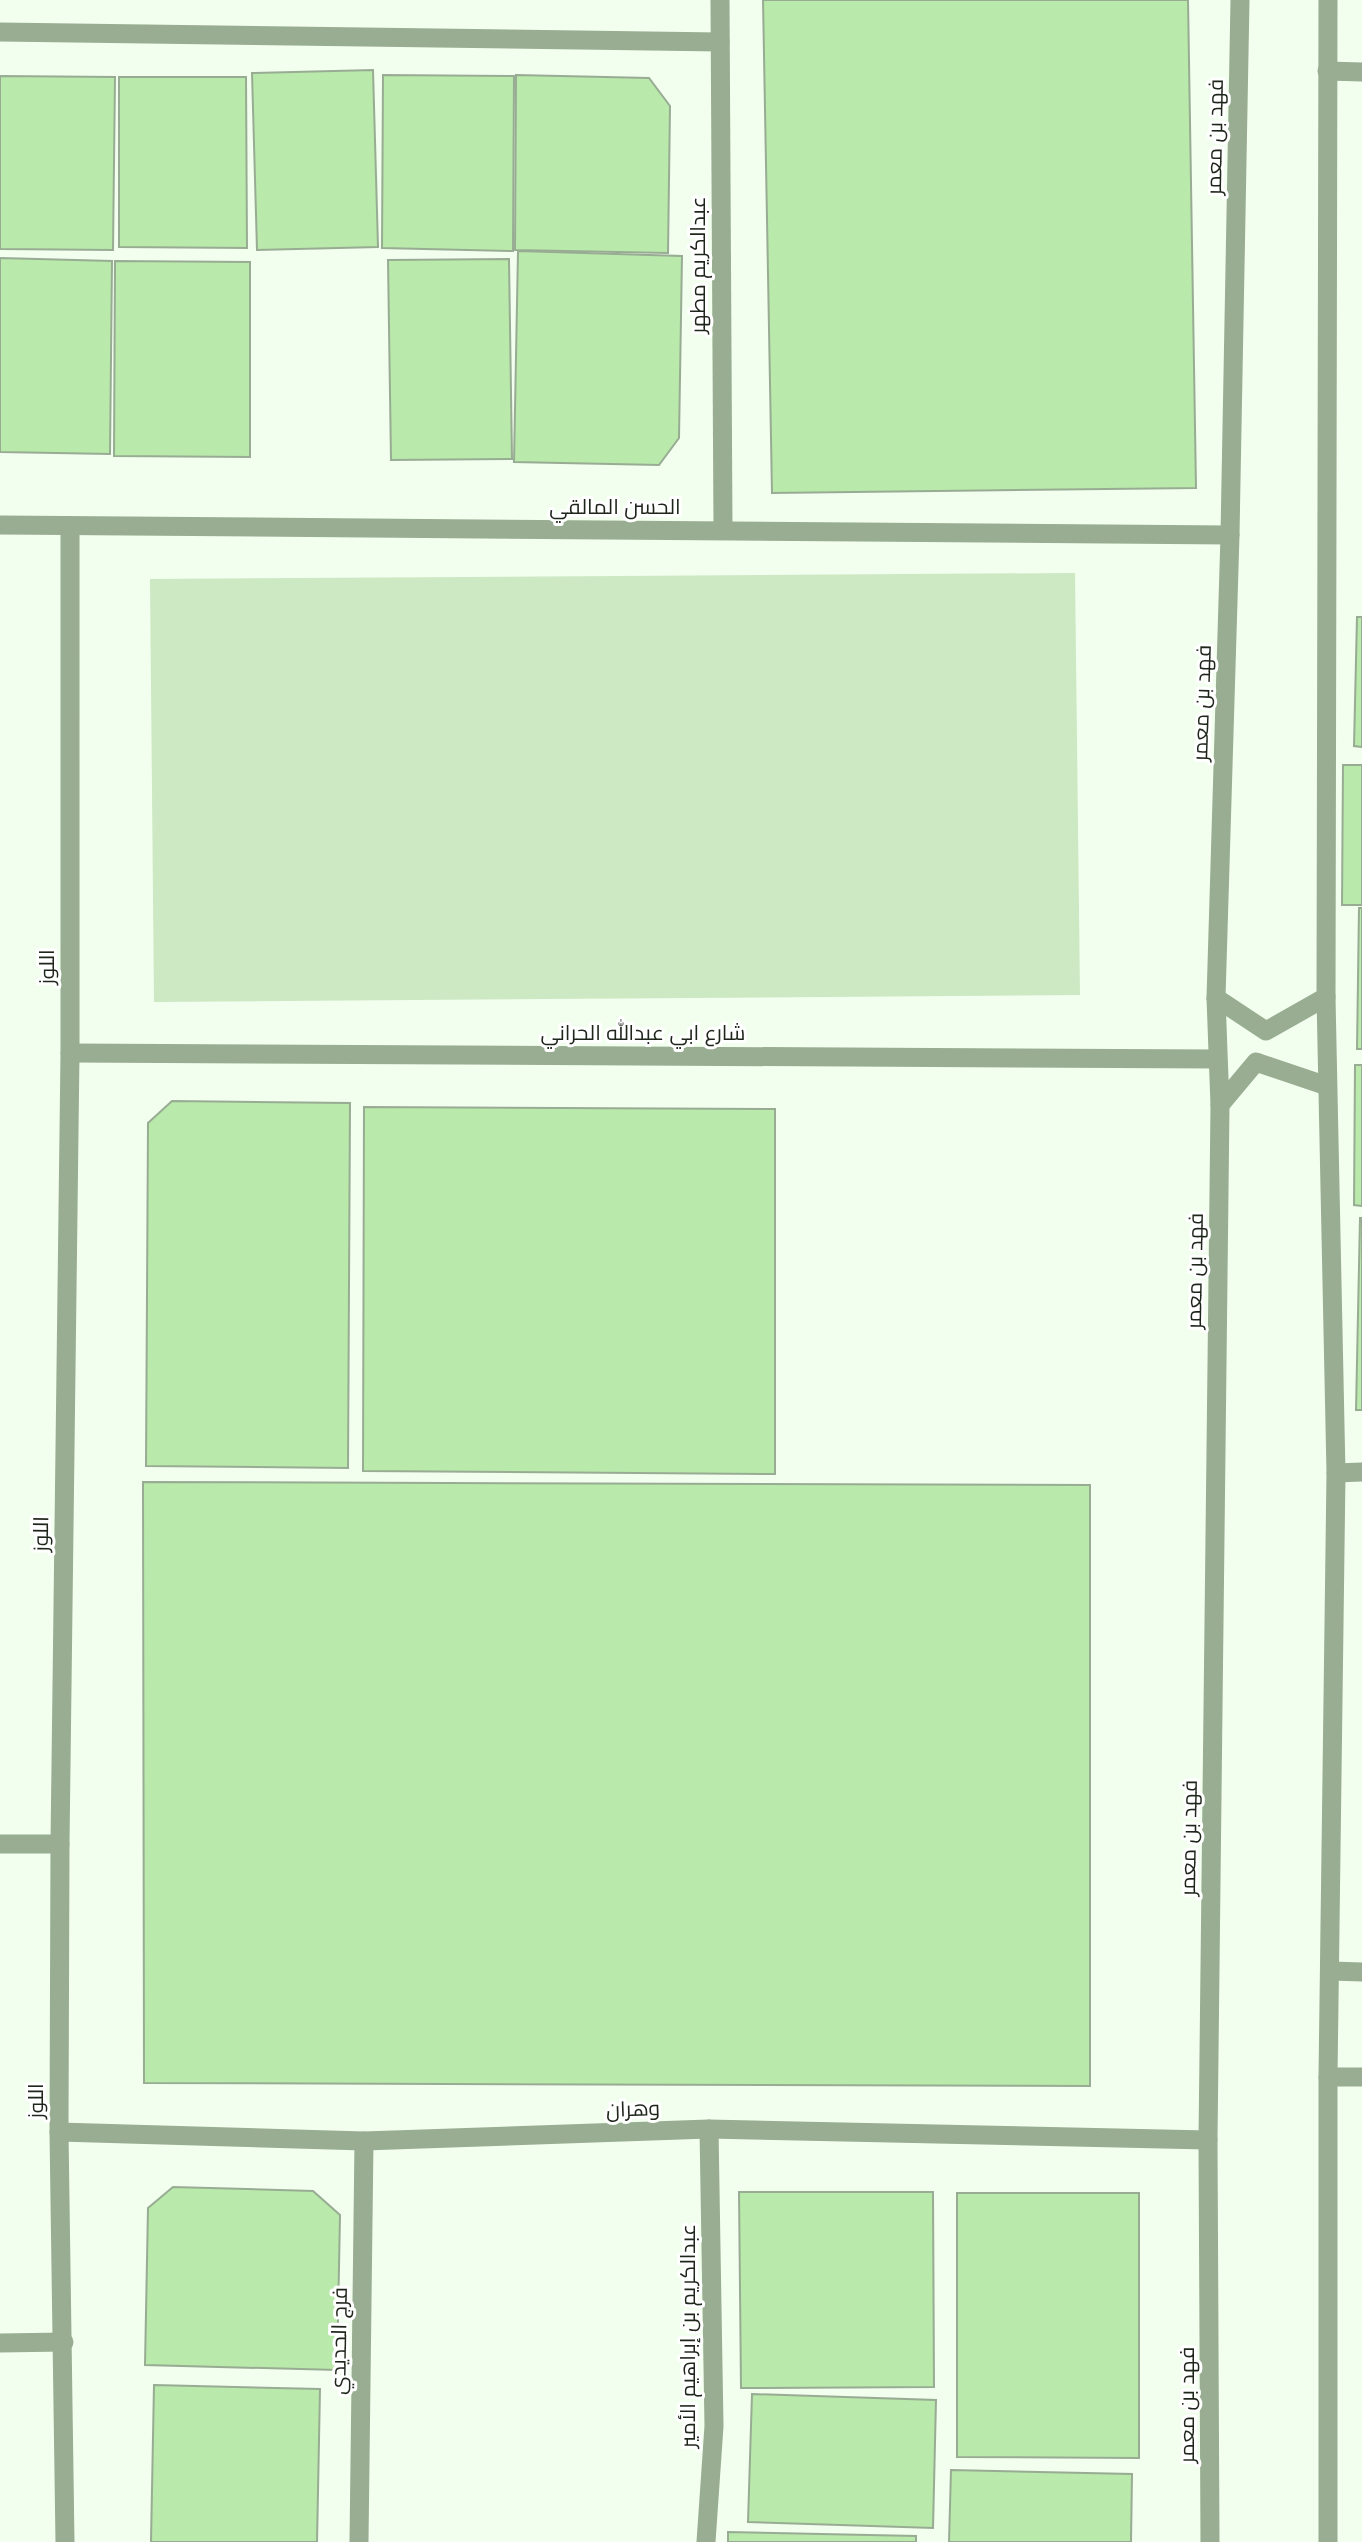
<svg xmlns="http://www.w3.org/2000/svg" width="1362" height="2542" font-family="Montserrat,Cairo,sans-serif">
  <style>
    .green { fill: #cce9c3 }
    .building { fill: #b9e9ab; stroke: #98ac93; stroke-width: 2 }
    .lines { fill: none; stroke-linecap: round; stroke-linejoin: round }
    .minor { stroke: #98ad92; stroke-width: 19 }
    .tertiary { stroke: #98ad92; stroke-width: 19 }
    .labels { text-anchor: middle; stroke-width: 6; stroke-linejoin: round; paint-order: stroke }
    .street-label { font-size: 21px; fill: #1e251b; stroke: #fff }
  </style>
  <rect width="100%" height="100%" fill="#f2feee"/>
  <path class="green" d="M 1075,573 L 1080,995 L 154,1002 L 150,579 Z"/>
  <g class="building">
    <path d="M 763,0 L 1188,0 L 1196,488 L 772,493 Z"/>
    <path d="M 373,70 L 378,247 L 257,250 L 252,73 Z"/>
    <path d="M 383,75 L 514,76 L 513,251 L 382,248 Z"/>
    <path d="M 516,75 L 649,78 L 670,106 L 668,253 L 515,250 Z"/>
    <path d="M 0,76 L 115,77 L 113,250 L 0,249 Z"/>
    <path d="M 119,77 L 246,77 L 247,248 L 119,247 Z"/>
    <path d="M 518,251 L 682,256 L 679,438 L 659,465 L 514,462 Z"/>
    <path d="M 0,258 L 112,261 L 110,454 L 0,452 Z"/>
    <path d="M 509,259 L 512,459 L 391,460 L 388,260 Z"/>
    <path d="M 115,261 L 250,262 L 250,457 L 114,456 Z"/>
    <path d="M 1357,617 L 1362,617 L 1362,747 L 1354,746 Z"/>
    <path d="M 1343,765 L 1362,765 L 1362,905 L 1342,905 Z"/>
    <path d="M 1359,908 L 1362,908 L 1362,1049 L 1357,1049 Z"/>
    <path d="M 1355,1065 L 1362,1065 L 1362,1206 L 1354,1205 Z"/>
    <path d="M 172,1101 L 350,1103 L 348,1468 L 146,1466 L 148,1123 Z"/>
    <path d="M 364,1107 L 775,1109 L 775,1474 L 363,1471 Z"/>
    <path d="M 1360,1218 L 1362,1218 L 1362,1410 L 1356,1410 Z"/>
    <path d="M 143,1482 L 1090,1485 L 1090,2086 L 144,2083 Z"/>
    <path d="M 173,2187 L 313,2191 L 340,2215 L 337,2370 L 145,2365 L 148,2208 Z"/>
    <path d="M 739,2192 L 933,2192 L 934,2387 L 741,2388 Z"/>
    <path d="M 957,2193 L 1139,2193 L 1139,2458 L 957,2457 Z"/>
    <path d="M 154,2385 L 320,2389 L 317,2542 L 151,2542 Z"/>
    <path d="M 752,2394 L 936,2400 L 933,2528 L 748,2522 Z"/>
    <path d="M 951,2470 L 1132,2474 L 1131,2542 L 949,2542 Z"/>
    <path d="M 728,2532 L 916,2536 L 916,2542 L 728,2542 Z"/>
  </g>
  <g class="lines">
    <g class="minor">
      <path d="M 720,0 L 723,530"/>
      <path d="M 0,32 L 720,42"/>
      <path d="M 1327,71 L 1362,72"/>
      <path d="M 0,525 L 1230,535"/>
      <path d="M 70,1053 L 1217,1059"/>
      <path d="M 1336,1473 L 1362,1472"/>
      <path d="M 0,1844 L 60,1844"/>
      <path d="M 59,2132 L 364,2141 L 709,2129 L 1208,2140"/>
      <path d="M 0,2343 L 64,2342"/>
      <path d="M 65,2542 L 59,2132 L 60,1844 L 70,1053 L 70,526"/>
      <path d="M 359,2542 L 364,2141"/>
      <path d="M 706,2542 L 714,2426 L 709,2129"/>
    </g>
    <g class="tertiary">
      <path d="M 1328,0 L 1326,997 L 1336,1473 L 1328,2077 L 1328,2542"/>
      <path d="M 1216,998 L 1266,1031 L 1326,997"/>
      <path d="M 1220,1105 L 1256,1062 L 1327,1086"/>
      <path d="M 1331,1971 L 1362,1972"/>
      <path d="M 1328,2077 L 1362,2077"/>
      <path d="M 1210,2542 L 1208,2140 L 1220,1105 L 1216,998 L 1230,535 L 1240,0"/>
    </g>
  </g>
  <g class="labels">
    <g class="street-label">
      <text transform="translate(1215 137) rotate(-89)" y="7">فهد بن معمر</text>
      <text transform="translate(698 265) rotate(-90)" y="7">عبدالكريم مطهر</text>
      <text x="615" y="514">الحسن المالقي</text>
      <text transform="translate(1202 703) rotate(-88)" y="7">فهد بن معمر</text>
      <text transform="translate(47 967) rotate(-90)" y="7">اللوز</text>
      <text x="643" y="1040">شارع ابي عبدالله الحراني</text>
      <text transform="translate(1195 1271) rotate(-89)" y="7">فهد بن معمر</text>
      <text transform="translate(41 1534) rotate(-89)" y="7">اللوز</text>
      <text transform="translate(1189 1838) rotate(-89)" y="7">فهد بن معمر</text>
      <text transform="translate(36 2101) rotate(-90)" y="7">اللوز</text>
      <text transform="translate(633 2109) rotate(-2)" y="7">وهران</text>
      <text transform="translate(688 2336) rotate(-90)" y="7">عبدالكريم بن إبراهيم الأمير</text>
      <text transform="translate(339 2341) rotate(-89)" y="7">فرج الحديدي</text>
      <text transform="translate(1187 2405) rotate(-90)" y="7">فهد بن معمر</text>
    </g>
  </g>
</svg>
